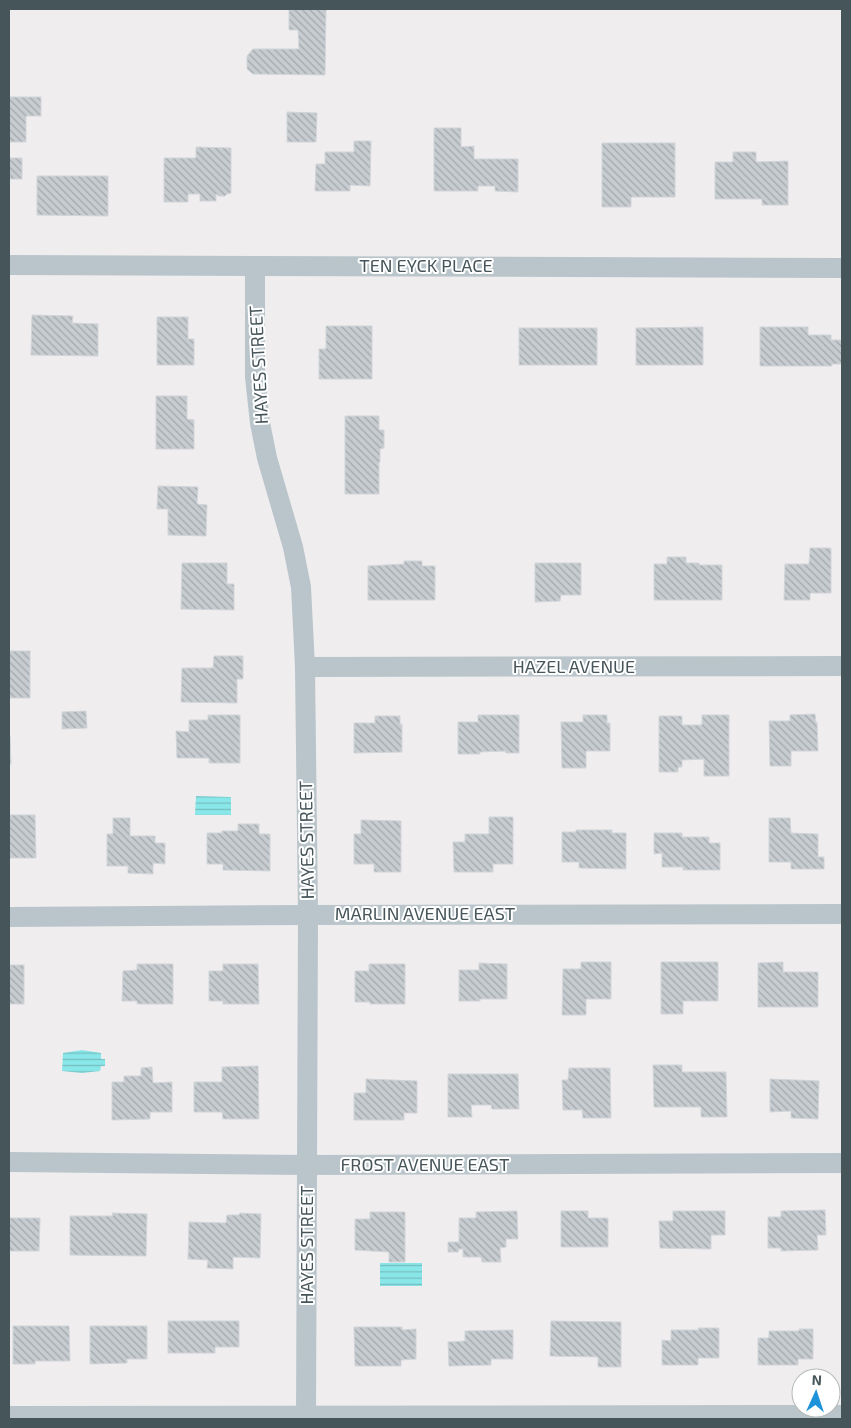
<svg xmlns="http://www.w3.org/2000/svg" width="851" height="1428" font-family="'Exo 2',sans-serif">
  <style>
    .water { fill: url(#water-rules) }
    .building { fill: url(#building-back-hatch); stroke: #d1d5d9 }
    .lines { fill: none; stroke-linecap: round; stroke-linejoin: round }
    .street { stroke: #b9c5ca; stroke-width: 20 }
    .labels { text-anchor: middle; stroke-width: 4; stroke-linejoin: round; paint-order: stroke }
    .street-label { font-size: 18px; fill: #46555a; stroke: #fff }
  </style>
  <defs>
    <pattern id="water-rules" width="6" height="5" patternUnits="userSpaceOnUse" patternTransform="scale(1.25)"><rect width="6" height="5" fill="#8ae7e9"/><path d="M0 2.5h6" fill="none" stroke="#73bec0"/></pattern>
    <pattern id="building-back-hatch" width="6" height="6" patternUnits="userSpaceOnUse" patternTransform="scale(1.25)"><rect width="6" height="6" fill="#c7ccd0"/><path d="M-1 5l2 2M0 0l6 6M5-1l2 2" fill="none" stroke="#a3a8ac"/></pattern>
  </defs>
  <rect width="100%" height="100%" fill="#f0edee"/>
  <g class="water">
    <path d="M 196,796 L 231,797 L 231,815 L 195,815 Z"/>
    <path d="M 82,1050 L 101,1053 L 101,1059 L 105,1059 L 105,1066 L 101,1066 L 100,1071 L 82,1073 L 62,1071 L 63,1053 Z"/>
    <rect x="380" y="1263" width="42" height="23"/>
  </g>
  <g class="building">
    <path d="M 289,9 L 326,9 L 325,75 L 253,74 L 247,69 L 247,56 L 253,49 L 299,49 L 298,30 L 289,30 Z"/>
    <path d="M 9,97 L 41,97 L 41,116 L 26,116 L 26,142 L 9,142 Z"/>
    <path d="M 287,112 L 317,113 L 316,142 L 287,142 Z"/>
    <path d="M 434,128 L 461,128 L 461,147 L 474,146 L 474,159 L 518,159 L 518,192 L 495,191 L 495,186 L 478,186 L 478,191 L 434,191 Z"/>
    <path d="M 354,141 L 371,141 L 370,186 L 350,185 L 350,191 L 315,191 L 316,164 L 325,164 L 325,152 L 354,152 Z"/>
    <path d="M 602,143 L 675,143 L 675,197 L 631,197 L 631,207 L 602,207 Z"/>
    <path d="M 196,147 L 231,148 L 231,193 L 227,194 L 225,196 L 219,196 L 216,194 L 216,201 L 200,201 L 200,194 L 188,194 L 188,202 L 164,202 L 164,158 L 196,158 Z"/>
    <path d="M 733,152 L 756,152 L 756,162 L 788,161 L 788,205 L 762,205 L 762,199 L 715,199 L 715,162 L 733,162 Z"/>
    <path d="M 9,158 L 22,158 L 22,179 L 10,179 Z"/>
    <path d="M 37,176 L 108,176 L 108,216 L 37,215 Z"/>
    <path d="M 32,315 L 73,316 L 72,323 L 98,324 L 98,356 L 31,355 Z"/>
    <path d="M 157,317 L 188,317 L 188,339 L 194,339 L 194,365 L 157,365 Z"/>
    <path d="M 326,326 L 372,326 L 372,379 L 319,379 L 319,349 L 326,349 Z"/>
    <path d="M 703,327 L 703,365 L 636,365 L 636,328 Z"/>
    <path d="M 760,327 L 808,327 L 808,335 L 831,335 L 831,340 L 842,340 L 842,364 L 832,364 L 832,366 L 760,366 Z"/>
    <rect x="519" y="328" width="78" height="37"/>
    <path d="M 156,396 L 187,396 L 187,419 L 194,420 L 194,449 L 156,449 Z"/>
    <path d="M 345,416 L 379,416 L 379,430 L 384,430 L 384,448 L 380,449 L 380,462 L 379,462 L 379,494 L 345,494 Z"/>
    <path d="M 158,486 L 198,487 L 197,504 L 207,505 L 206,536 L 168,535 L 168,509 L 157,509 Z"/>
    <path d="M 810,548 L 831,548 L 831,593 L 810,593 L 810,600 L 784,600 L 785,564 L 809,564 Z"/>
    <path d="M 667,557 L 686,557 L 686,563 L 699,563 L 699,565 L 722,565 L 722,600 L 654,600 L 654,564 L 667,564 Z"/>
    <path d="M 404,561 L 422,561 L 422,566 L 435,566 L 435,600 L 368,600 L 368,566 L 404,564 Z"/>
    <path d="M 182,563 L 227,563 L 227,584 L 234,584 L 234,610 L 181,609 Z"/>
    <path d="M 535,563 L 581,563 L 581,595 L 561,595 L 560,601 L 535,602 Z"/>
    <rect x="9" y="651" width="21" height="47"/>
    <path d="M 214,656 L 243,656 L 243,679 L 237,679 L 237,703 L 181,702 L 182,668 L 213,668 Z"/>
    <path d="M 86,711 L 87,728 L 62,729 L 62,712 Z"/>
    <path d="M 815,714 L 816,723 L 817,722 L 818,751 L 791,751 L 791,766 L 770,766 L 769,721 L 790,721 L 790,715 Z"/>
    <path d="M 208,715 L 240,715 L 240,763 L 209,763 L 209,758 L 177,758 L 176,731 L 189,732 L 189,720 L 208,720 Z"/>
    <path d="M 478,715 L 519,715 L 519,753 L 506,753 L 505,751 L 480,752 L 480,754 L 458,754 L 458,722 L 478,722 Z"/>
    <path d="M 583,715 L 607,715 L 607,723 L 610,723 L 610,751 L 586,751 L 586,768 L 562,768 L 561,722 L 583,722 Z"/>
    <path d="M 702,715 L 729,715 L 729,776 L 704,776 L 704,759 L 682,760 L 682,767 L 678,767 L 678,772 L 659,772 L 659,716 L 682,716 L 682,725 L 702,725 Z"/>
    <path d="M 375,716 L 400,716 L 400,725 L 402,724 L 402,752 L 354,753 L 354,723 L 375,723 Z"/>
    <path d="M 9,736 L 10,736 L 11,764 L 9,764 Z"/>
    <path d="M 9,815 L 35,815 L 36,858 L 9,858 Z"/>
    <path d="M 489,817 L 513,817 L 513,864 L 493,864 L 493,872 L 454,872 L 453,842 L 465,842 L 465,834 L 489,834 Z"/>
    <path d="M 113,818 L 130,818 L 130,836 L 155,836 L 155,843 L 165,843 L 165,864 L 153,863 L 153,874 L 128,873 L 128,866 L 107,866 L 107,834 L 113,834 Z"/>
    <path d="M 769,818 L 790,818 L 791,833 L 818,834 L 818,857 L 824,857 L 824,869 L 791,869 L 791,862 L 769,862 Z"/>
    <path d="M 361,820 L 401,821 L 401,872 L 374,872 L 374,864 L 354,864 L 354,834 L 361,834 Z"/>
    <path d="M 238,824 L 259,824 L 259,834 L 270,834 L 270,871 L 223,870 L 223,864 L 207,864 L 207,833 L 222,833 L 222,831 L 238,831 Z"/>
    <path d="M 576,830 L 612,830 L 612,833 L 626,833 L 626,869 L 579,868 L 579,862 L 562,862 L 562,832 L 576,832 Z"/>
    <path d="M 654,833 L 682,833 L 682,837 L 709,837 L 709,843 L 720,843 L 720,870 L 683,870 L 683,867 L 662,867 L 662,853 L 654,854 Z"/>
    <path d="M 581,962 L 611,962 L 611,999 L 586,999 L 586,1015 L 562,1015 L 563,969 L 581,969 Z"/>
    <path d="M 661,962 L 718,962 L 718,1001 L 683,1001 L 683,1014 L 661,1014 Z"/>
    <path d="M 783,962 L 783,972 L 818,972 L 818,1007 L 758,1007 L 758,963 Z"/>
    <path d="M 479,963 L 507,964 L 507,999 L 480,999 L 480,1001 L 459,1001 L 459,970 L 479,970 Z"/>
    <path d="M 137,964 L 173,964 L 173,1004 L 137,1004 L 137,1001 L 122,1001 L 123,971 L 137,970 Z"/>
    <path d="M 223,964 L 258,964 L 259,1004 L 223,1004 L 223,1001 L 209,1001 L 209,971 L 223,971 Z"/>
    <path d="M 369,964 L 405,964 L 405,1004 L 370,1004 L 370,1002 L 355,1002 L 355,971 L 369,971 Z"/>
    <rect x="9" y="965" width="15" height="39"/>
    <path d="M 653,1065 L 682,1065 L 682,1072 L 726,1072 L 727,1117 L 701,1117 L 701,1107 L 654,1107 Z"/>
    <path d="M 258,1066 L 259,1119 L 223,1119 L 222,1112 L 194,1112 L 194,1082 L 222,1082 L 222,1067 Z"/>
    <path d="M 152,1067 L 153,1083 L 172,1082 L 172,1112 L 150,1112 L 150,1119 L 112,1120 L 112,1082 L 124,1082 L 124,1076 L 141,1076 L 141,1068 Z"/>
    <path d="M 569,1068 L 610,1068 L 611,1118 L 583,1118 L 582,1110 L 563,1110 L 562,1080 L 568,1080 Z"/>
    <path d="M 448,1074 L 518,1074 L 519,1109 L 492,1109 L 491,1105 L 471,1105 L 472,1117 L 448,1117 Z"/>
    <path d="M 366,1079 L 417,1081 L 417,1113 L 404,1113 L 404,1120 L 354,1120 L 354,1093 L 366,1093 Z"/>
    <path d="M 770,1079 L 819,1081 L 818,1119 L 791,1118 L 791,1111 L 770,1112 Z"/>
    <path d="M 825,1210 L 826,1235 L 817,1235 L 818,1250 L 781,1251 L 781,1248 L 768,1248 L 768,1217 L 781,1217 L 781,1211 Z"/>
    <path d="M 517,1211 L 518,1239 L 506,1239 L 506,1247 L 500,1248 L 501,1262 L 482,1262 L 481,1257 L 463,1257 L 463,1249 L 459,1249 L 458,1252 L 448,1252 L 448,1242 L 459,1242 L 459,1218 L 476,1218 L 476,1212 Z"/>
    <path d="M 561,1211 L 588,1211 L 588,1218 L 608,1218 L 608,1247 L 561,1247 Z"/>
    <path d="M 673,1211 L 725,1211 L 725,1235 L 711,1235 L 711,1249 L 660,1248 L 659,1221 L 673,1221 Z"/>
    <path d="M 370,1212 L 405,1212 L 405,1262 L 389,1262 L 389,1252 L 355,1250 L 355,1219 L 370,1219 Z"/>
    <path d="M 112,1213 L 147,1214 L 146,1256 L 70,1255 L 70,1216 L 113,1216 Z"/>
    <path d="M 240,1213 L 261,1214 L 260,1258 L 233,1257 L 233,1269 L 207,1268 L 208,1260 L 188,1259 L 189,1222 L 226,1223 L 227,1215 L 239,1215 Z"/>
    <path d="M 9,1218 L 40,1218 L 39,1251 L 9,1251 Z"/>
    <path d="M 168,1321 L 239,1321 L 239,1347 L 215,1347 L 215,1353 L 168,1353 Z"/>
    <path d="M 551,1321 L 621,1322 L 621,1367 L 598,1367 L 598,1357 L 550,1356 Z"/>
    <path d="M 13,1326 L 69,1326 L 70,1361 L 35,1361 L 35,1364 L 13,1364 Z"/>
    <path d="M 90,1326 L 147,1326 L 147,1359 L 127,1359 L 127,1363 L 90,1364 Z"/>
    <path d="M 354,1327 L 402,1327 L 402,1330 L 416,1329 L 416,1359 L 401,1360 L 401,1366 L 355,1366 Z"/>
    <path d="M 698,1328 L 719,1328 L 719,1358 L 698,1358 L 698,1365 L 662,1365 L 662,1340 L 671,1341 L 671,1330 L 699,1330 Z"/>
    <path d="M 799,1329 L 813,1329 L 813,1359 L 798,1359 L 798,1365 L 758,1365 L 758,1338 L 769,1338 L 769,1331 L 799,1331 Z"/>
    <path d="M 513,1330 L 513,1359 L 491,1359 L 491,1365 L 449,1366 L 448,1342 L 465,1341 L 465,1331 Z"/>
  </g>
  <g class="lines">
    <g class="street">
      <path d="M 9,265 L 842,268"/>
      <path d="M 255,266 L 255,377 L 260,423 L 267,458 L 293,547 L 301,587 L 305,667 L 308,915 L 306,1419"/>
      <path d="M 305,667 L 842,666"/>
      <path d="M 9,917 L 308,915 L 842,914"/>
      <path d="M 9,1162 L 308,1165 L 842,1163"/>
      <path d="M 9,1416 L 842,1415"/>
    </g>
  </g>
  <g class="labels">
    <g class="street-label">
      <text x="426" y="272">TEN EYCK PLACE</text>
      <text transform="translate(259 365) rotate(-93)" y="6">HAYES STREET</text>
      <text x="574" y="673">HAZEL AVENUE</text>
      <text transform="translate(307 840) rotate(-91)" y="6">HAYES STREET</text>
      <text x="425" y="920">MARLIN AVENUE EAST</text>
      <text x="425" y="1171">FROST AVENUE EAST</text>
      <text transform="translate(307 1245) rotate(-90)" y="6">HAYES STREET</text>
    </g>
  </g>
  <rect width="851" height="1428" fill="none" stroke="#46555a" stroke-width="20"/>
  <g transform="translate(816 1393) rotate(3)"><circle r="24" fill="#ffffff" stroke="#b5bbbd"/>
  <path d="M0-4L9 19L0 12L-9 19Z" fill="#1e93da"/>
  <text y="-8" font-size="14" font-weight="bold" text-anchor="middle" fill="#46555a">N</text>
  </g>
</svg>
